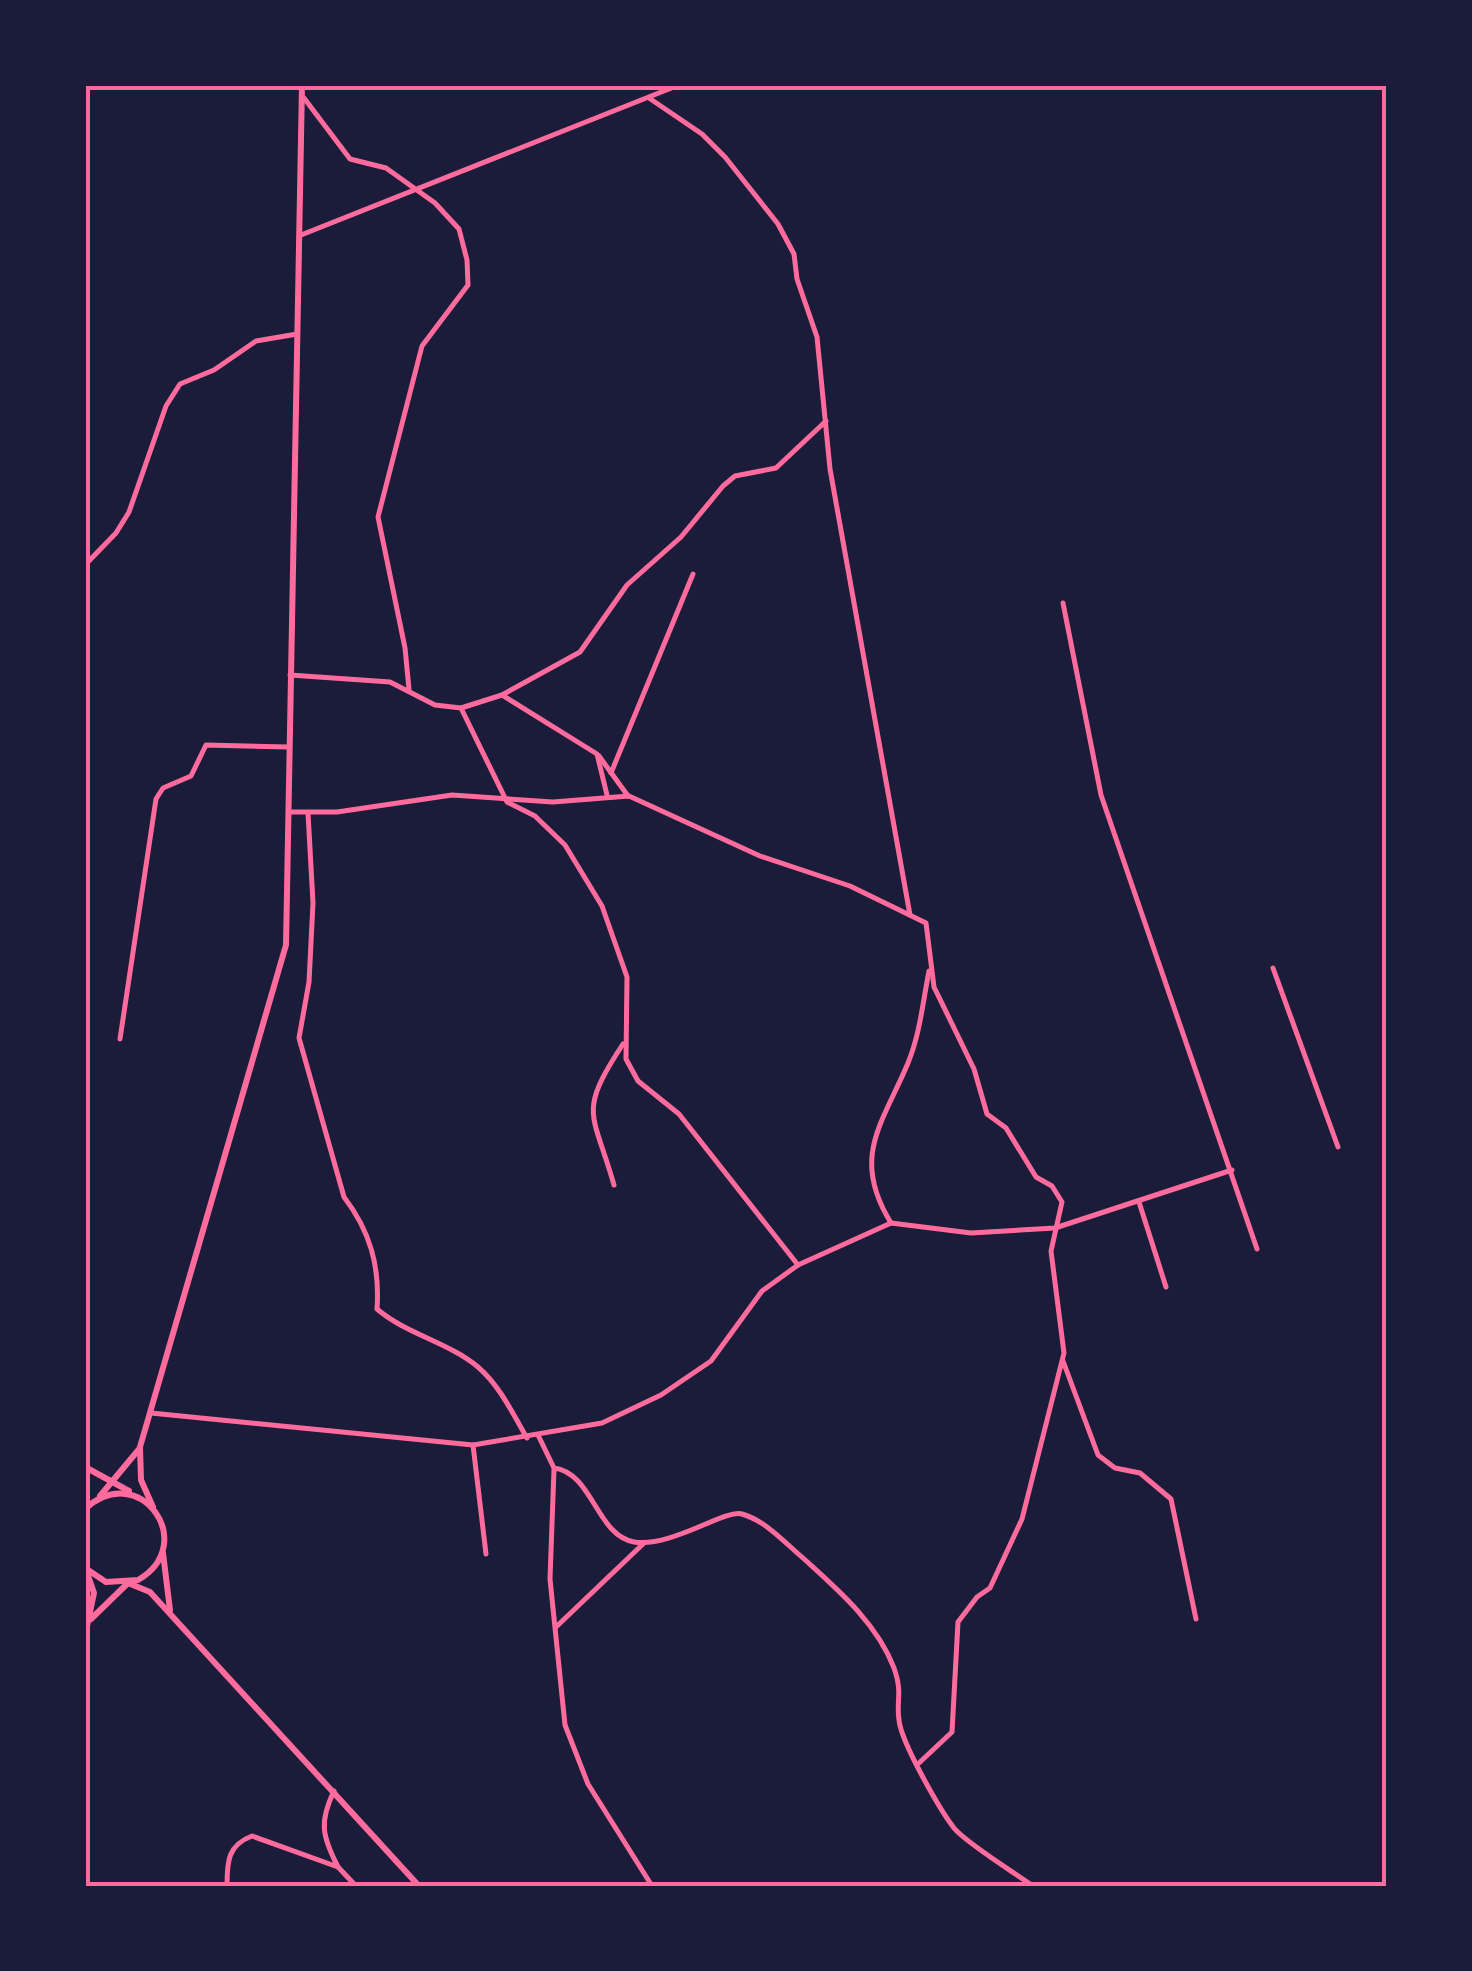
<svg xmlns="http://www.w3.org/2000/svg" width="1472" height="1971" font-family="'PT Sans Narrow',sans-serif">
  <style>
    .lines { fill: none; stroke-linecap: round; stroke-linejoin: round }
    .minor { stroke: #ff6b9d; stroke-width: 5 }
    .tertiary { stroke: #ff6b9d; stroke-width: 6 }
    .neatline { fill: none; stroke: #ff6b9d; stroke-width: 4 }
  </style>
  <rect width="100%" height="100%" fill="#1b1b3a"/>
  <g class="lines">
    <g class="minor">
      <path d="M 304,98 L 350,159 L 386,168 L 435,203 L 459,229 L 467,260 L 468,285 L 422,346 L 378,517 L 405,648 L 409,689"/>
      <path d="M 649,98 L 702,134 L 725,157 L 778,224 L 794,254 L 797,279 L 817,337 L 830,469 L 910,915"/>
      <path d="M 301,235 L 679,85"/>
      <path d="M 85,565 L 116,533 L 129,512 L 166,406 L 180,384 L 214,370 L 256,341 L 297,334"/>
      <path d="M 1063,603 L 1101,795 L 1257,1249"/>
      <path d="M 290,675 L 390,682 L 435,705 L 461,708 L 507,802 L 535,816 L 565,845 L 602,906 L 627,977 L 626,1059 L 638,1081 L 679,1114 L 798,1265"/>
      <path d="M 502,695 L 580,652 L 627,585 L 681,537 L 723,486 L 735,476 L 776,468 L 826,421"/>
      <path d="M 461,708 L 502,695 L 597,754 L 607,795"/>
      <path d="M 599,756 L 628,796"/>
      <path d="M 611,773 L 693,574"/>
      <path d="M 289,812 L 337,812 L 452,795 L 553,802 L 629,796 L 760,856 L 850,886 L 926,923 L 934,987 L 974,1069 L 987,1114 L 1006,1128 L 1036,1177 L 1052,1186 L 1062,1202 L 1051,1251 L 1064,1353 L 1022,1519 L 990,1588 L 977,1597 L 958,1622 L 952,1732 L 919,1763"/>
      <path d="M 308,813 L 313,903 L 309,982 L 299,1038 L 344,1197 C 370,1231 380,1266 377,1309 C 406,1334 448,1342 478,1367 C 500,1386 513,1414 527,1438"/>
      <path d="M 1273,968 L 1338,1147"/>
      <path d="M 120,1039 L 156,799 L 163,788 L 191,776 L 206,745 L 288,747"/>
      <path d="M 614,1185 C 593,1111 577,1114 623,1044"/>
      <path d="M 1139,1202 L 1166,1287"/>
      <path d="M 891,1223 C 850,1157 883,1123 908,1063 C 920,1034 923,1001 929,971"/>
      <path d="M 1063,1361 L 1098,1455 L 1115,1468 L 1140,1473 L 1171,1499 L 1196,1619"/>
      <path d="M 151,1413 L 473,1445 L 602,1423 L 661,1395 L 711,1361 L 762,1291 L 798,1265 L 891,1223 L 971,1233 L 1055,1228 L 1232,1170"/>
      <path d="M 538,1435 L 554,1468 C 593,1473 596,1535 634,1542 C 671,1548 725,1509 742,1514 C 766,1521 784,1542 803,1558 C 837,1589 877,1623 894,1668 C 903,1694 896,1699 899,1720 C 901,1742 940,1810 954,1828 C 966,1843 1015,1873 1033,1886"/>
      <path d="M 473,1445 L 486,1554"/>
      <path d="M 554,1469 L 550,1579 L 565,1725 L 588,1784 L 652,1886"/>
      <path d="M 556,1627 L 644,1543"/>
      <path d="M 334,1791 C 319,1822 322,1836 338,1867"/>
      <path d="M 227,1886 C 227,1861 228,1845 252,1836 L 338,1867 L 356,1886"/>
    </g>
    <g class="tertiary">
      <path d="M 85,1467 L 129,1491"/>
      <path d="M 100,1496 L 140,1448"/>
      <path d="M 153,1507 L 141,1480 L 140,1447 L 286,945 L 302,85"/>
      <path d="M 85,1509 C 140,1459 200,1544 138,1580 L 106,1582 L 85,1568"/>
      <path d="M 163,1553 L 170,1610"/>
      <path d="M 91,1619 L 128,1583 L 150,1592 L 419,1886"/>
      <path d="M 85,1636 L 94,1593 L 86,1570"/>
    </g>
  </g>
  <rect width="1472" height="1971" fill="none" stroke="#1b1b3a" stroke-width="175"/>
  <rect x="88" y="88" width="1296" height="1796" class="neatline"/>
</svg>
